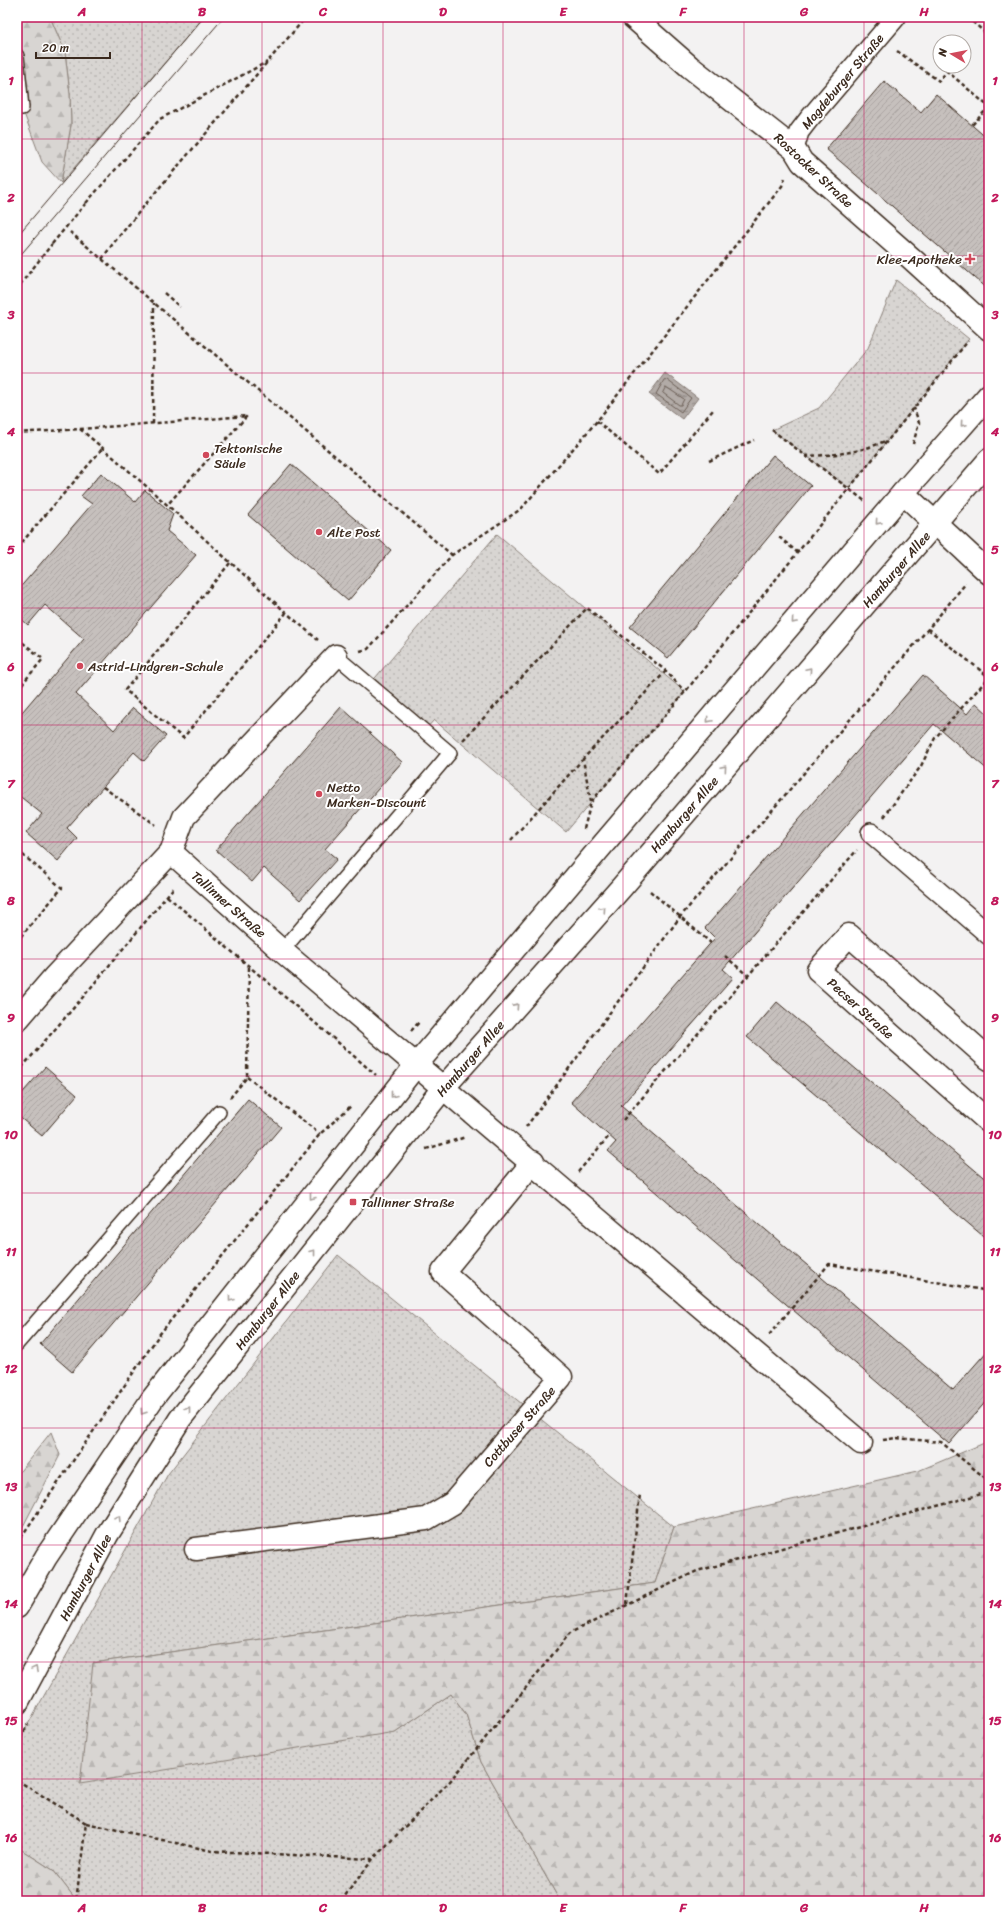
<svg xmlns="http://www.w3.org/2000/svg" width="1006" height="1918" font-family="Sriracha,sans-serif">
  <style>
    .grass { fill: url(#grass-dots); stroke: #8a8078 }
    .forest { fill: url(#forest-firs); stroke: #8a8078 }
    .water { fill: url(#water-ripples); stroke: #827770 }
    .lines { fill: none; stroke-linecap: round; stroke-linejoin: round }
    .shore { stroke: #6b5e55; stroke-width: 1 }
    .building { fill: url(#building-hatch); stroke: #3b2a1e }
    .service-casing { stroke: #3b2a1e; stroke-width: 16 }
    .pedestrian-casing { stroke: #3b2a1e; stroke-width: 22 }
    .minor-casing { stroke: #3b2a1e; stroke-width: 25 }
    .tertiary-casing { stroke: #3b2a1e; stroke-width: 25 }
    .path { stroke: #3b2a1e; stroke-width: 2.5; stroke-dasharray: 4 3; stroke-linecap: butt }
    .service { stroke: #fff; stroke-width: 13 }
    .pedestrian { stroke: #fff; stroke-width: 19 }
    .minor { stroke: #fff; stroke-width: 22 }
    .tertiary { stroke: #fff; stroke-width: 22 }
    .tram { stroke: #3b2a1e; stroke-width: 1 }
    .path-bridge { stroke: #3b2a1e; stroke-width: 2.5; stroke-dasharray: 4 3; stroke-linecap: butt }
    .oneway { stroke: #a79f9a }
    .grid { fill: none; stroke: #c2185b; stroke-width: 1; stroke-opacity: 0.55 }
    .poi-dot { fill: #d1495b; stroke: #fff; stroke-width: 1.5 }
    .labels { text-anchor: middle; stroke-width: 4; stroke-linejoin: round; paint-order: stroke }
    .street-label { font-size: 13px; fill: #3b2a1e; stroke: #fff }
    .poi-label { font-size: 13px; fill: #3b2a1e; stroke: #fff; text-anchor: start }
    .neatline { fill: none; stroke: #c2185b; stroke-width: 1.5 }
    .grid-label { font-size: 13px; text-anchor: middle; font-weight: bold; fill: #c2185b }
  </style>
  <defs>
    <pattern id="grass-dots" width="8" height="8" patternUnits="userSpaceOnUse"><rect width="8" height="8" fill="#d8d5d2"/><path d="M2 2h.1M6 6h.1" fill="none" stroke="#bab7b4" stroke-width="1.8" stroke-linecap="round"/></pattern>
    <pattern id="forest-firs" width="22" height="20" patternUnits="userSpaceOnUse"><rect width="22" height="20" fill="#d8d5d2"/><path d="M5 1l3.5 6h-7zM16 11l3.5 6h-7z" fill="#bab7b4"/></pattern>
    <pattern id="water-ripples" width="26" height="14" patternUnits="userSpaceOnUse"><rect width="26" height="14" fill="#b2aba7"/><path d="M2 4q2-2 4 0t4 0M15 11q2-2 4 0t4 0" fill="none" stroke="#928b87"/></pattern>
    <pattern id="building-hatch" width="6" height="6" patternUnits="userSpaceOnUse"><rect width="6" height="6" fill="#c6c0bd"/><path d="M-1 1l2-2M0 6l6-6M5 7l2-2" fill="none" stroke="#aba5a2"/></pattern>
  </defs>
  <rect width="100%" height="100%" fill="#f3f2f2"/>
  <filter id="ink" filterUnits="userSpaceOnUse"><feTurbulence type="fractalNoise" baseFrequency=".025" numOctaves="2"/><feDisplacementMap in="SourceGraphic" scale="8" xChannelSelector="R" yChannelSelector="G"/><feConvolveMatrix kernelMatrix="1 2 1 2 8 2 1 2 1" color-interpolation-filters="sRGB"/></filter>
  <g filter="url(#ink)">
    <g class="grass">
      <path d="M 50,17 L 204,17 L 61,183 L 71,125 L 70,94 L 65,52 Z"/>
      <path d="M 896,280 L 969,339 L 849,488 L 772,430 L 819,408 L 868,348 Z"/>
      <path d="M 497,534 L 685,692 L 566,832 L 434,720 L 424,731 L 370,684 Z"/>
      <path d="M 338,1255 L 674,1527 L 655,1583 L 93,1663 L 395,1732 L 451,1694 L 466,1714 L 481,1762 L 560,1901 L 77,1901 L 53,1870 L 17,1847 L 17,1744 L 168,1474 Z"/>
    </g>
    <g class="forest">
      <path d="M 17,17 L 50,17 L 65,52 L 70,94 L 71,125 L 61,183 L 42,162 L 22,108 L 17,109 Z"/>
      <path d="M 51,1432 L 60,1455 L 17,1538 L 17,1475 Z"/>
      <path d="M 989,1441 L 989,1901 L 560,1901 L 481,1762 L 466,1714 L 451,1694 L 395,1732 L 80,1784 L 93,1663 L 655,1583 L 674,1527 L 918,1471 Z"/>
      <path d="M 17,1847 L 53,1870 L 77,1901 L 17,1901 Z"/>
    </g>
    <path class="water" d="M 665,373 L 698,398 L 682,419 L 649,394 Z"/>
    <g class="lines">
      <g class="shore">
        <path d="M 667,380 L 691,398 L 681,412 L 656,394 L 664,380 Z"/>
        <path d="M 666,387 L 684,399 L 681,405 L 679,405 L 663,393 Z"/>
      </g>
    </g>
    <g class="building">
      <path d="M 884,81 L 921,112 L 936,94 L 989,140 L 989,290 L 826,149 Z"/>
      <path d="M 773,455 L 811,486 L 668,658 L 630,627 Z"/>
      <path d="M 291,464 L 391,550 L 348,601 L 248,515 Z"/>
      <path d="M 101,473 L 135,502 L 145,490 L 173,514 L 167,531 L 196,555 L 76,694 L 114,730 L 133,708 L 166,736 L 144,761 L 134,752 L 67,828 L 77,838 L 58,861 L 26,833 L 42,814 L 17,794 L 17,718 L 84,639 L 45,605 L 28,625 L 17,615 L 17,591 L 92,504 L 81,496 Z"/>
      <path d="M 923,675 L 967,714 L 976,703 L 989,715 L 989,771 L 934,724 L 723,969 L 733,978 L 621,1106 L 953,1390 L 989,1349 L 989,1398 L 949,1444 L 608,1151 L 616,1142 L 571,1102 L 715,938 L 705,928 Z"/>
      <path d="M 341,707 L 402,762 L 325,849 L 337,859 L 300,900 L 264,868 L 252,882 L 216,850 Z"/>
      <path d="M 777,1002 L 989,1182 L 989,1241 L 747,1037 Z"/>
      <path d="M 45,1067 L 77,1095 L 42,1136 L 17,1115 L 17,1099 Z"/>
      <path d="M 248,1099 L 281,1127 L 72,1372 L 40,1344 Z"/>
    </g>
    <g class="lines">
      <g class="service-casing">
        <g id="service">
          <path d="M 17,56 L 22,108"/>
          <path d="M 282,951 L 450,753 L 336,656"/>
          <path d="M 17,1344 L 219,1112"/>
        </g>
      </g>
      <g class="pedestrian-casing">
        <g id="pedestrian">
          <path d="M 794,149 L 799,132 L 809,119 L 896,17"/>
          <path d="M 871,833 L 989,935"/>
        </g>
      </g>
      <g class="minor-casing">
        <g id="minor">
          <path d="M 633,17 L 690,67 L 794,149 L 802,162 L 912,259 L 989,329"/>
          <path d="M 903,493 L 989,573"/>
          <path d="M 171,852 L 282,951 L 861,1443"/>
          <path d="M 17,1020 L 55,976 L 171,852 L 184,817 L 336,656"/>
          <path d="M 989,1059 L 849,935 L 818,970 L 989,1122"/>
          <path d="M 196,1549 L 426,1519 L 453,1503 L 561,1377 L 443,1272 L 533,1162"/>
        </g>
      </g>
      <g class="tertiary-casing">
        <g id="tertiary">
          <path d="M 17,1607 L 46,1557 L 153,1398 L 417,1064 L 600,848 L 903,493 L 989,395"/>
          <path d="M 17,1703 L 107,1535 L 180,1419 L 444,1087 L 621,888 L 989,460"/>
        </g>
      </g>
      <g class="path">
        <path d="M 967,17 L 989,36"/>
        <path d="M 897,51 L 939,81 L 947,71 L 989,107 L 972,125"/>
        <path d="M 86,203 L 160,119 L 267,62"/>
        <path d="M 70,232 L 452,555"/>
        <path d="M 102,259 L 112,245 L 154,194 L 306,17"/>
        <path d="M 17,291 L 19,286 L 52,244"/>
        <path d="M 164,293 L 180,307"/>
        <path d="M 597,421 L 659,474 L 713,410"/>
        <path d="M 153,424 L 154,303"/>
        <path d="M 80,429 C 162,497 237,571 318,640"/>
        <path d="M 772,430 L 866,502"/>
        <path d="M 17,433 L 80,429 L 247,416 L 168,504"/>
        <path d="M 913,444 L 919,423 L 914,408"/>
        <path d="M 805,456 C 837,455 859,453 887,440"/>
        <path d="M 709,461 L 754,440"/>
        <path d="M 779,537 L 797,552"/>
        <path d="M 17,548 L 103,448"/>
        <path d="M 230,563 L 125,690 L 183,738 L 286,613"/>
        <path d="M 928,629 L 989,677"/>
        <path d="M 17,638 L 43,659 L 17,690"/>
        <path d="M 360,651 L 368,649 L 452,555 L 521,509 L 597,421 L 782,186 L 785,178"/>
        <path d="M 463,740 L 587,608 L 666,671 L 685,692"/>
        <path d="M 103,787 L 156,825"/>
        <path d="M 591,802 L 583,759 L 666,671"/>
        <path d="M 884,817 L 921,766 L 935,738 L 989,677"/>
        <path d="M 584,829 L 591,802 L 685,692 L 968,341"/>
        <path d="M 511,840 L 582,760"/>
        <path d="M 17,850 L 62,888 L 17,941"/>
        <path d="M 650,891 L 711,943"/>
        <path d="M 167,896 L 376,1075"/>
        <path d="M 725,956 L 747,975"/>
        <path d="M 411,1031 L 420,1021"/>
        <path d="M 17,1073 L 83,997 L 175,886"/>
        <path d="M 247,1077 L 320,1134"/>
        <path d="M 230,1098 L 247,1077 L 249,967"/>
        <path d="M 623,1120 L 857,850"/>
        <path d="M 526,1127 L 680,917 L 928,629 L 966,583"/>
        <path d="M 426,1149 L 466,1137"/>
        <path d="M 578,1172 L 610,1135"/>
        <path d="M 769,1335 L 829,1264 L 989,1291"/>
        <path d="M 883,1440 L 896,1438 L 941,1442 L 989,1481"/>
        <path d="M 17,1543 L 159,1335 L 320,1134 L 352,1105"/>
        <path d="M 627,1604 L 640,1494"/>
        <path d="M 17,1744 L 28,1724"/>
        <path d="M 17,1780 L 86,1823 L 76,1901"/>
        <path d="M 86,1823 L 212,1851 L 372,1859"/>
        <path d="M 341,1901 L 373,1859 L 454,1777 L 570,1633 L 697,1571 L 989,1492"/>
      </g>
      <use href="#service" class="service"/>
      <use href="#pedestrian" class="pedestrian"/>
      <use href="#minor" class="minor"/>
      <use href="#tertiary" class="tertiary"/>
      <g class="tram">
        <path d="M 17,236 L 204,17"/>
        <path d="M 17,259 L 224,17"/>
      </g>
      <path class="path-bridge" d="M 52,244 L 86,203"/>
    </g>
    <defs><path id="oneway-chevron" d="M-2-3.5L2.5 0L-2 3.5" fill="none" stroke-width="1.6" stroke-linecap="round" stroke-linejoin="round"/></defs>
    <g class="oneway">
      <use href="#oneway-chevron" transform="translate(963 424) rotate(131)"/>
      <use href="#oneway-chevron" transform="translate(878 522) rotate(131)"/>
      <use href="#oneway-chevron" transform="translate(794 621) rotate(131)"/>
      <use href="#oneway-chevron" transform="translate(809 670) rotate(-49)"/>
      <use href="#oneway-chevron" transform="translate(709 720) rotate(131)"/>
      <use href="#oneway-chevron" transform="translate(724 768) rotate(-49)"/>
      <use href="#oneway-chevron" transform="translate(603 909) rotate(-48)"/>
      <use href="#oneway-chevron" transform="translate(516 1006) rotate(-48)"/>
      <use href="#oneway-chevron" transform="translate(393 1095) rotate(128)"/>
      <use href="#oneway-chevron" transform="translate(312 1197) rotate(128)"/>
      <use href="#oneway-chevron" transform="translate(313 1252) rotate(-52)"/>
      <use href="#oneway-chevron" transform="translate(231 1299) rotate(128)"/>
      <use href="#oneway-chevron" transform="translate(188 1409) rotate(-52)"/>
      <use href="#oneway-chevron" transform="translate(143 1412) rotate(124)"/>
      <use href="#oneway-chevron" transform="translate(118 1518) rotate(-58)"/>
      <use href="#oneway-chevron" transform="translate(35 1669) rotate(-62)"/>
    </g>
  </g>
  <path class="grid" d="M 142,17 L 142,1901M 262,17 L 262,1901M 383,17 L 383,1901M 503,17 L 503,1901M 623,17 L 623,1901M 744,17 L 744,1901M 864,17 L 864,1901M 17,139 L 989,139M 17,256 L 989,256M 17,373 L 989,373M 17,490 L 989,490M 17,608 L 989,608M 17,725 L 989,725M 17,842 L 989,842M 17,959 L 989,959M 17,1076 L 989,1076M 17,1193 L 989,1193M 17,1310 L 989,1310M 17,1428 L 989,1428M 17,1545 L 989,1545M 17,1662 L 989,1662M 17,1779 L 989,1779"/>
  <g class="poi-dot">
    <path d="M968 253h4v4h4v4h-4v4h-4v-4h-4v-4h4z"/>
    <circle cx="206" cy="455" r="4"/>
    <circle cx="319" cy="532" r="4"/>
    <circle cx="80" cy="666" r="4"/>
    <circle cx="319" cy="794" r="4"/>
    <rect x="349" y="1198" width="8" height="8" rx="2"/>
  </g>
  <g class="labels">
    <g class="street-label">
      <text transform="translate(842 81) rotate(-50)" y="5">Magdeburger Straße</text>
      <text transform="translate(814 170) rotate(43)" y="5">Rostocker Straße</text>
      <text transform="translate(896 569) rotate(-49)" y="5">Hamburger Allee</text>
      <text transform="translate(684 814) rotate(-49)" y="5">Hamburger Allee</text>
      <text transform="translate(229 904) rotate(41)" y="5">Tallinner Straße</text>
      <text transform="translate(861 1008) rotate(42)" y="5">Pecser Straße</text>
      <text transform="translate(470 1058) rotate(-49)" y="5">Hamburger Allee</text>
      <text transform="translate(267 1310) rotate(-52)" y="5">Hamburger Allee</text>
      <text transform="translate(519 1426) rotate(-49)" y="5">Cottbuser Straße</text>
      <text transform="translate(85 1577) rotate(-62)" y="5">Hamburger Allee</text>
    </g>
    <g class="poi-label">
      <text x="962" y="264" text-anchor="end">Klee-Apotheke</text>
      <text x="214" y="453">Tektonische<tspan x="214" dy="15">Säule</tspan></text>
      <text x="327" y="537">Alte Post</text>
      <text x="88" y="671">Astrid-Lindgren-Schule</text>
      <text x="327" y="792">Netto<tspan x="327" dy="15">Marken-Discount</tspan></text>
      <text x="361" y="1207">Tallinner Straße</text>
    </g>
  </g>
  <rect width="1006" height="1918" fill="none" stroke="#fff" stroke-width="44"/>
  <g transform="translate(952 54) rotate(280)"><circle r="19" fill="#ffffff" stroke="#b1aaa5"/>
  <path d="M0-3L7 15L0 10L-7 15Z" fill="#d1495b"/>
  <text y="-6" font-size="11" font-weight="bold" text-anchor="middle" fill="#3b2a1e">N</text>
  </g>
  <path d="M36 52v6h74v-6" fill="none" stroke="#3b2a1e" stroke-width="2"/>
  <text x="42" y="52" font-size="12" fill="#3b2a1e" stroke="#ffffff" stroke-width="3" paint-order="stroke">20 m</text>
  <rect x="22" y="22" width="962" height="1874" class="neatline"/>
  <g class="grid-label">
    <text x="82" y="16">A</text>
    <text x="202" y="16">B</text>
    <text x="323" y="16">C</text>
    <text x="443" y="16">D</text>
    <text x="563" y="16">E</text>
    <text x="683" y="16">F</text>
    <text x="804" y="16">G</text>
    <text x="924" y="16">H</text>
    <text x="11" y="85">1</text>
    <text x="995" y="85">1</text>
    <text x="11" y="202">2</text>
    <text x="995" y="202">2</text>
    <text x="11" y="319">3</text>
    <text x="995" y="319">3</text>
    <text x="11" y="436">4</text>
    <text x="995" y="436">4</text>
    <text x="11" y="554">5</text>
    <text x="995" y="554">5</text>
    <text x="11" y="671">6</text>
    <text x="995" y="671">6</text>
    <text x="11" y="788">7</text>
    <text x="995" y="788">7</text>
    <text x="11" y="905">8</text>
    <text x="995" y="905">8</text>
    <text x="11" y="1022">9</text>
    <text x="995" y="1022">9</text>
    <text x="11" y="1139">10</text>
    <text x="995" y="1139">10</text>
    <text x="11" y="1256">11</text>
    <text x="995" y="1256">11</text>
    <text x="11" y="1373">12</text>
    <text x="995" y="1373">12</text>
    <text x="11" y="1491">13</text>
    <text x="995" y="1491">13</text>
    <text x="11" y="1608">14</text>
    <text x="995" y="1608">14</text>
    <text x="11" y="1725">15</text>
    <text x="995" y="1725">15</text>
    <text x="11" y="1842">16</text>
    <text x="995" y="1842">16</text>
    <text x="82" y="1912">A</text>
    <text x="202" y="1912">B</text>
    <text x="323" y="1912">C</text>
    <text x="443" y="1912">D</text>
    <text x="563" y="1912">E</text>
    <text x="683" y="1912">F</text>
    <text x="804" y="1912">G</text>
    <text x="924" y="1912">H</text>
  </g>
</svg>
